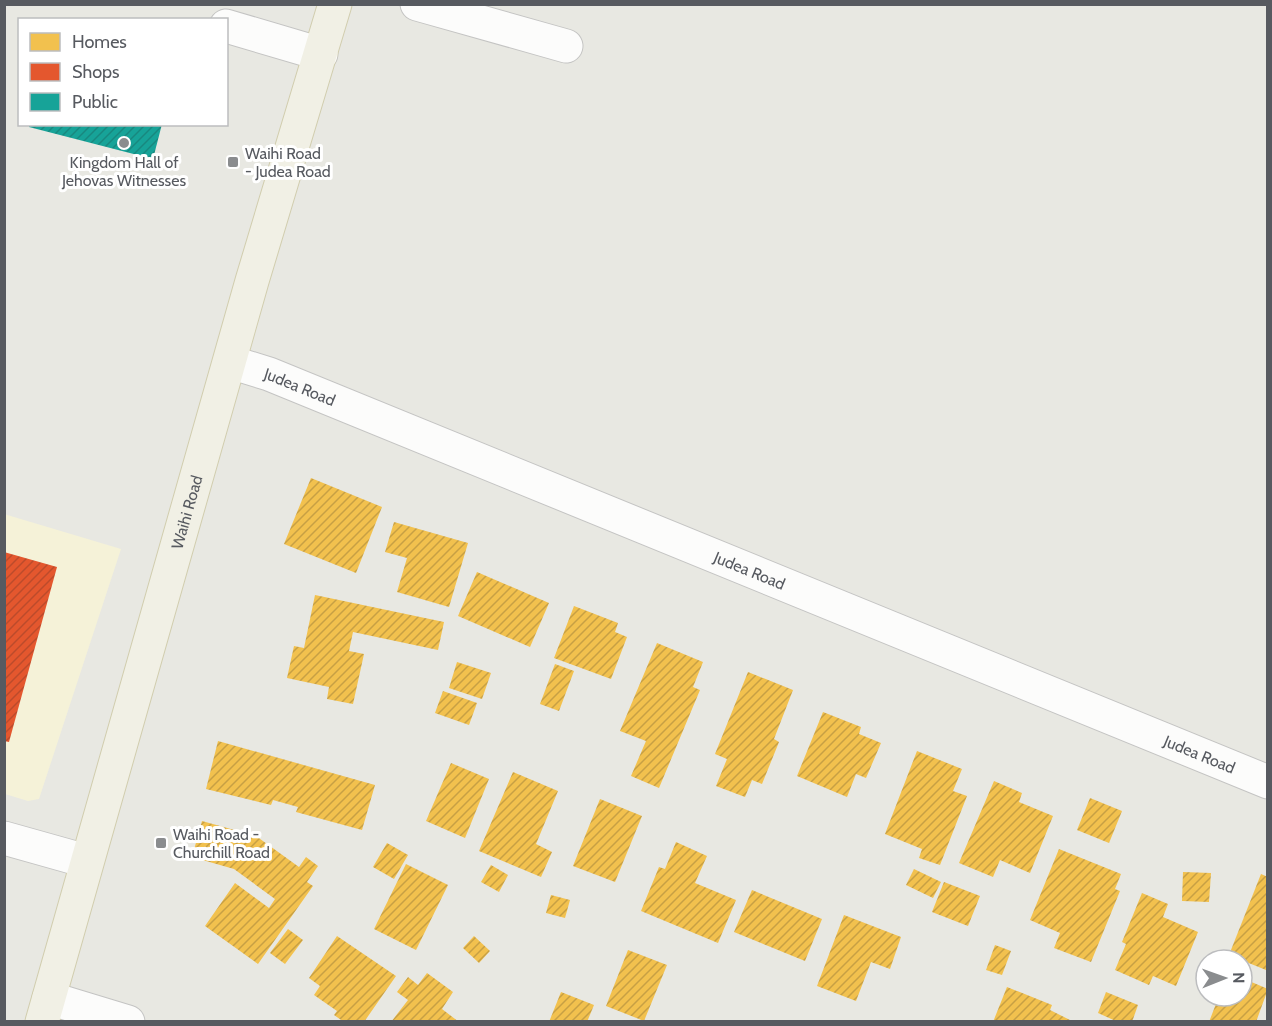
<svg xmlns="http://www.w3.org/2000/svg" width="1272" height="1026" font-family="Cabin,sans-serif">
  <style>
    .commercial { fill: #f5f2d8 }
    .homes { fill: url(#homes-hatch) }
    .shops { fill: url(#shops-hatch) }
    .public { fill: url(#public-hatch) }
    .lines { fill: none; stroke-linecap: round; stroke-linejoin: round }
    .minor-casing { stroke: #c4c4c3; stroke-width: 35 }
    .major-casing { stroke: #d1cdae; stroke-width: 35 }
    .minor { stroke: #fcfcfb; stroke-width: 33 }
    .major { stroke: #f1f0e5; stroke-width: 33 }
    .poi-dot { fill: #8a8c8e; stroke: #fff; stroke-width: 2 }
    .labels { text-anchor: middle; stroke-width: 6; stroke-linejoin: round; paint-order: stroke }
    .poi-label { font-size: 16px; fill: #575a60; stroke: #fff; text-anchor: start }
    .street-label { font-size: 16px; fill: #575a60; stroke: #fff }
  </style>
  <defs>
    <pattern id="homes-hatch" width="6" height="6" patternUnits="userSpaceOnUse" patternTransform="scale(1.5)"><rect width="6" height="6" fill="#f2c14e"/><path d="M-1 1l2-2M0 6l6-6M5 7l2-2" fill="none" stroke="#c7a044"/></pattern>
    <pattern id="shops-hatch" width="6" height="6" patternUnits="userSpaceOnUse" patternTransform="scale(1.5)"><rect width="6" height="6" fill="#e4572e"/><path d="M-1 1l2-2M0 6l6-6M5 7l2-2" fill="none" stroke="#bc4b2b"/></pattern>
    <pattern id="public-hatch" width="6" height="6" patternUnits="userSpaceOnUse" patternTransform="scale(1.5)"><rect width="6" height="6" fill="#17a398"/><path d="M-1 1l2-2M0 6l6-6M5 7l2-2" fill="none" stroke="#18887f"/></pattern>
  </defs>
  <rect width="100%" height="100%" fill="#e8e8e2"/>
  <path class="commercial" d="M 4,514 L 121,549 L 39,799 L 28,801 L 5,794 Z"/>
  <g class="homes">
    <path d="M 311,478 L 382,507 L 356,573 L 284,544 Z"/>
    <path d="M 394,522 L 468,543 L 449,607 L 397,592 L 407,558 L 385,552 Z"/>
    <path d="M 477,572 L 549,603 L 530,647 L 458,616 Z"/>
    <path d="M 315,595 L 444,622 L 438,650 L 353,632 L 349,651 L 364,654 L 353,704 L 327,699 L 329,687 L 287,678 L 294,646 L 304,648 Z"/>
    <path d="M 574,606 L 618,623 L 615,632 L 627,637 L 611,679 L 554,658 Z"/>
    <path d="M 657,643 L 703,662 L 693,687 L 700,690 L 659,788 L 631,776 L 646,741 L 620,731 Z"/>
    <path d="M 457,662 L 491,673 L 482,699 L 449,688 Z"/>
    <path d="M 555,664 L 574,671 L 559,711 L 540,704 Z"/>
    <path d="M 748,672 L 793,690 L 774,739 L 779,742 L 762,784 L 752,780 L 745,797 L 716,786 L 727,759 L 715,754 Z"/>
    <path d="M 443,691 L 477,703 L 469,725 L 435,713 Z"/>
    <path d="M 823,712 L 861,727 L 859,734 L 881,743 L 866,778 L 856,774 L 847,797 L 797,776 Z"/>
    <path d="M 218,741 L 375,785 L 362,830 L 296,812 L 298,807 L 273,800 L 271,805 L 206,789 Z"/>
    <path d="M 917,751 L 962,769 L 953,791 L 967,796 L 940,865 L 919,858 L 922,849 L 885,834 Z"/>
    <path d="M 451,763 L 489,779 L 465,838 L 426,821 Z"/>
    <path d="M 513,772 L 558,791 L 536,844 L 552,852 L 541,877 L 479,851 Z"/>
    <path d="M 994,781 L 1022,793 L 1019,802 L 1053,816 L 1030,873 L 1000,860 L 993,877 L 959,863 Z"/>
    <path d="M 1090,798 L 1122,811 L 1109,843 L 1077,830 Z"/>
    <path d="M 600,799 L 642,816 L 615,882 L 573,866 Z"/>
    <path d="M 202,821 L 256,836 L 299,867 L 306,857 L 318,866 L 307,882 L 313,886 L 258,964 L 205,926 L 235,883 L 269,908 L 275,899 L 234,869 L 192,857 Z"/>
    <path d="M 676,842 L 707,856 L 695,883 L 736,900 L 718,943 L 641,911 L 659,867 L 665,869 Z"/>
    <path d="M 387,843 L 408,855 L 394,879 L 373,867 Z"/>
    <path d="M 1059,849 L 1121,874 L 1115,889 L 1120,891 L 1091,962 L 1054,948 L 1060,933 L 1030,920 Z"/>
    <path d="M 406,864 L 448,885 L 416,950 L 374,929 Z"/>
    <path d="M 491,865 L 508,875 L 499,892 L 481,882 Z"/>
    <path d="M 914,869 L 941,882 L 933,898 L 906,885 Z"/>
    <path d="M 1183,872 L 1211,873 L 1209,902 L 1182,901 Z"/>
    <path d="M 1261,874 L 1268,877 L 1266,970 L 1229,955 Z"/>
    <path d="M 944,882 L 980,896 L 968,926 L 932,912 Z"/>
    <path d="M 752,890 L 822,919 L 805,961 L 734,932 Z"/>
    <path d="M 1142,893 L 1168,904 L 1163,917 L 1198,932 L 1176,986 L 1153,976 L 1149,985 L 1115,970 L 1126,944 L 1122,942 Z"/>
    <path d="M 551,895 L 570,900 L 565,918 L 546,913 Z"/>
    <path d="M 844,915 L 901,937 L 890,969 L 871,962 L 856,1001 L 817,986 Z"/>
    <path d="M 288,929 L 303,940 L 285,964 L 270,953 Z"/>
    <path d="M 337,936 L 396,976 L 364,1022 L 344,1022 L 334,1015 L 337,1011 L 314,995 L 320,986 L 309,978 Z"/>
    <path d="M 474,936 L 490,951 L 479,963 L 463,948 Z"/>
    <path d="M 995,945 L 1011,951 L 1002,975 L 986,970 Z"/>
    <path d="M 628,950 L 667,965 L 644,1021 L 606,1006 Z"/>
    <path d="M 427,973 L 453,992 L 442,1009 L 459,1022 L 391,1022 L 408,1000 L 397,992 L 408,977 L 418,985 Z"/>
    <path d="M 1242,978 L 1268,989 L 1256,1022 L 1209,1022 L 1219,996 L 1242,996 Z"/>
    <path d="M 1007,987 L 1052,1005 L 1050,1010 L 1074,1022 L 993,1022 Z"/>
    <path d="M 561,992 L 594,1005 L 587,1022 L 549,1022 Z"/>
    <path d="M 1106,992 L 1138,1005 L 1132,1022 L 1118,1022 L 1098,1013 Z"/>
  </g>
  <path class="shops" d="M 4,552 L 57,567 L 9,742 L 4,741 Z"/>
  <path class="public" d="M 29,124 L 162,124 L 153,159 L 29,127 Z"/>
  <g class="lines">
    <g class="minor-casing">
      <g id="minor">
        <path d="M 417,4 L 566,46"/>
        <path d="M 226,26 L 321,54"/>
        <path id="s1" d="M 230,362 L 269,374 L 1268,782"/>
        <path d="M 4,838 L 86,861"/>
        <path d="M 49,998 L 128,1022"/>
      </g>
    </g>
    <g class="major-casing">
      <g id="major">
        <path id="s2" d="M 42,1022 L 252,281 L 335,4"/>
      </g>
    </g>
    <use href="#minor" class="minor"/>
    <use href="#major" class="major"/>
  </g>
  <g class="poi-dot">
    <circle cx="124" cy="143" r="6"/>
    <rect x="227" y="156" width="12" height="12" rx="3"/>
    <rect x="155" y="837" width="12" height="12" rx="3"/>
  </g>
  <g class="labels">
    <g class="poi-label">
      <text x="245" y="159">Waihi Road<tspan x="245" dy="18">- Judea Road</tspan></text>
      <text x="124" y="168" text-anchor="middle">Kingdom Hall of<tspan x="124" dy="18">Jehovas Witnesses</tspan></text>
      <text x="173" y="840">Waihi Road -<tspan x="173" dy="18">Churchill Road</tspan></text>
    </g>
    <g class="street-label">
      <text dy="6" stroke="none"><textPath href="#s1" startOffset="74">Judea Road</textPath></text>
      <text dy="6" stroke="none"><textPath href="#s2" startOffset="530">Waihi Road</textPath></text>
      <text dy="6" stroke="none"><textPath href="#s1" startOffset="560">Judea Road</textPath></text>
      <text dy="6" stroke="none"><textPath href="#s1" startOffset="1046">Judea Road</textPath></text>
    </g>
  </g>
  <rect width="1272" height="1026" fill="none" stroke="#575a60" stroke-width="12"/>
  <rect x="18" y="18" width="210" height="108" fill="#ffffff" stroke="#bcbdbf" stroke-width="1.5"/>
  <rect x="30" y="33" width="30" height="18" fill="#f2c14e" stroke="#bcbdbf" stroke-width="1.5"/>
  <text x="72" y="48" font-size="18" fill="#575a60">Homes</text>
  <rect x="30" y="63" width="30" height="18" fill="#e4572e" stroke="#bcbdbf" stroke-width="1.5"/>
  <text x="72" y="78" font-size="18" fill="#575a60">Shops</text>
  <rect x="30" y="93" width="30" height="18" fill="#17a398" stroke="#bcbdbf" stroke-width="1.5"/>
  <text x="72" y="108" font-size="18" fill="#575a60">Public</text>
  <g transform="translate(1224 978) rotate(89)"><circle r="28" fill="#ffffff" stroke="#bcbdbf" stroke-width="1.5"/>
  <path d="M0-4.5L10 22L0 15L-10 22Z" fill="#8a8c8e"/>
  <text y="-9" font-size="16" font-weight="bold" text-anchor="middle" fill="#575a60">N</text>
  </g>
</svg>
